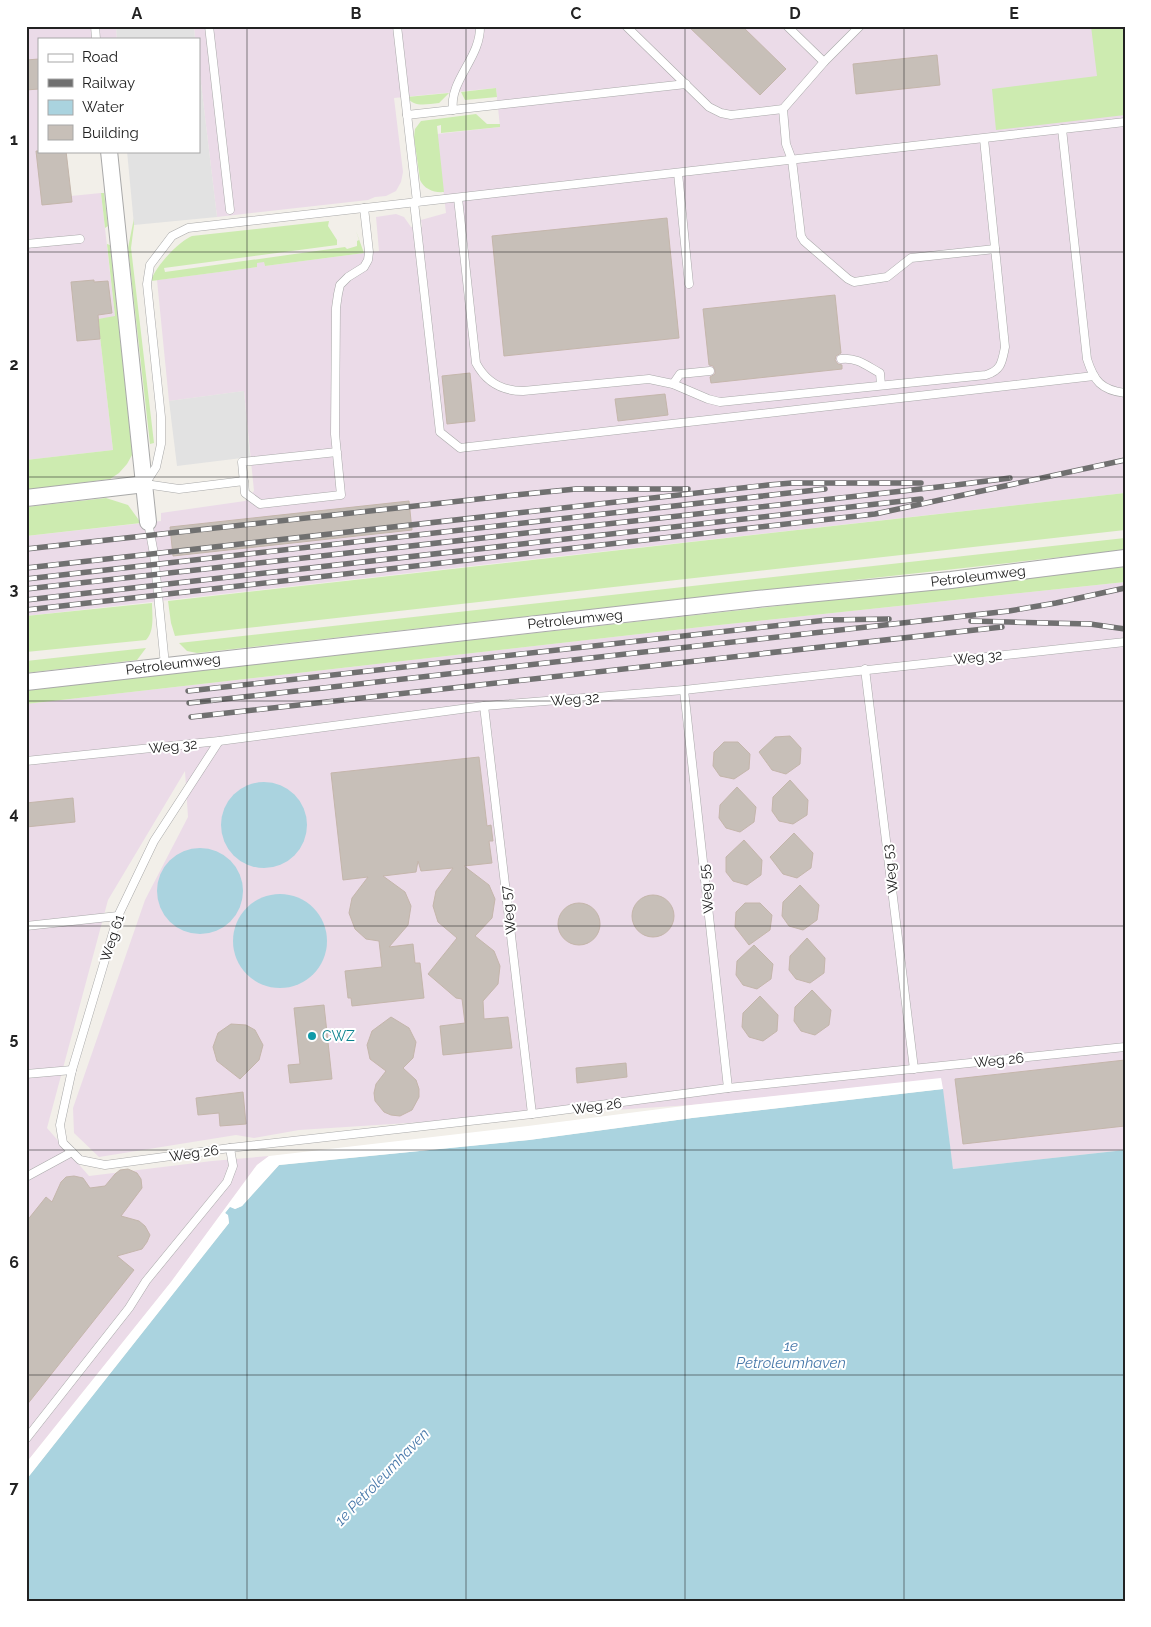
<svg xmlns="http://www.w3.org/2000/svg" width="1151" height="1627" font-family="Raleway,sans-serif">
  <style>
    .industrial { fill: #ebdbe8 }
    .grass { fill: #cdebb0 }
    .parking { fill: #e2e2e2 }
    .water { fill: #aad3df }
    .pier { fill: #fff }
    .building { fill: #c7bfb8; stroke: #c4b6ab }
    .lines { fill: none; stroke-linecap: round; stroke-linejoin: round }
    .lane-casing { stroke: #a9a9a9; stroke-width: 9 }
    .street-casing { stroke: #a9a9a9; stroke-width: 18 }
    .lane { stroke: #fff; stroke-width: 8 }
    .street { stroke: #fff; stroke-width: 16 }
    .rail-casing { stroke: #707070; stroke-width: 5.5 }
    .rail { stroke: #fff; stroke-width: 4; stroke-dasharray: 11; stroke-linecap: butt }
    .grid { fill: none; stroke: #222; stroke-width: 1; stroke-opacity: 0.55 }
    .culture-dot { fill: #0f9aa8; stroke: #fff; stroke-width: 2 }
    .labels { text-anchor: middle; stroke-width: 4; stroke-linejoin: round; paint-order: stroke }
    .street-label { font-size: 14px; fill: #222; stroke: #fff }
    .culture-label { font-size: 14px; fill: #0d838f; stroke: #fff; text-anchor: start }
    .water-label { font-size: 15px; font-style: italic; fill: #4a7aab; stroke: #fff }
    .neatline { fill: none; stroke: #222; stroke-width: 2 }
    .grid-label { font-size: 16px; text-anchor: middle; font-weight: bold; fill: #222 }
  </style>
  <rect width="100%" height="100%" fill="#f2efe9"/>
  <g class="industrial">
    <path d="M 26,26 L 116,26 L 117,39 L 39,39 L 39,151 L 66,151 L 71,196 L 101,193 L 115,317 L 98,319 L 113,450 L 26,460 Z"/>
    <path d="M 194,26 L 1125,26 L 1125,493 L 26,616 L 26,536 L 161,521 L 161,513 L 245,501 L 254,491 L 244,391 L 169,401 L 157,280 L 257,267 L 257,263 L 264,261 L 265,266 L 379,251 L 376,217 L 396,214 L 404,217 L 411,227 L 422,227 L 421,220 L 446,213 L 437,134 L 500,127 L 496,88 L 394,98 L 403,172 L 401,182 L 396,191 L 386,196 L 375,197 L 368,200 L 217,217 L 199,67 L 199,39 L 195,39 Z"/>
    <path d="M 1125,582 L 1125,1150 L 953,1169 L 941,1079 L 691,1105 L 299,1130 L 254,1138 L 236,1135 L 99,1157 L 74,1133 L 73,1108 L 145,900 L 188,817 L 185,771 L 108,900 L 47,1128 L 89,1176 L 212,1161 L 269,1156 L 257,1165 L 171,1282 L 26,1463 L 26,704 L 710,626 Z"/>
  </g>
  <g class="grass">
    <path d="M 1091,26 L 1125,26 L 1125,115 L 996,130 L 992,89 L 1097,76 Z"/>
    <path d="M 496,88 L 497,97 L 465,100 L 461,92 Z"/>
    <path d="M 449,93 L 439,103 C 427,104 414,108 407,97 Z"/>
    <path d="M 476,114 L 487,124 L 500,124 L 500,127 L 441,133 L 441,125 L 437,126 L 444,192 C 434,193 424,189 420,180 L 414,137 L 415,129 L 421,121 Z"/>
    <path d="M 101,193 L 104,193 L 108,226 L 105,228 Z"/>
    <path d="M 134,218 L 134,225 L 131,248 L 154,443 L 150,444 L 128,248 Z"/>
    <path d="M 329,221 L 328,226 L 337,240 L 337,245 L 164,268 L 165,272 L 345,247 L 347,249 L 357,246 L 357,241 L 359,240 L 356,231 L 364,253 L 265,266 L 264,262 L 257,263 L 257,267 L 151,281 C 154,268 179,241 192,236 Z"/>
    <path d="M 107,244 L 110,245 L 132,446 L 132,455 L 127,464 L 119,473 L 110,479 L 26,490 L 26,460 L 113,450 L 98,319 L 115,316 Z"/>
    <path d="M 1125,493 L 1125,530 L 175,636 L 171,623 L 168,601 Z"/>
    <path d="M 106,498 L 128,505 L 141,523 L 26,536 L 26,507 Z"/>
    <path d="M 1125,538 L 1125,550 L 197,653 L 187,651 L 179,643 Z"/>
    <path d="M 1125,567 L 1125,582 L 710,626 L 26,704 L 26,690 Z"/>
    <path d="M 152,603 C 152,614 155,631 146,640 L 26,652 L 26,616 Z"/>
    <path d="M 146,648 L 137,660 L 26,673 L 26,661 Z"/>
  </g>
  <g class="parking">
    <path d="M 116,26 L 194,26 L 195,39 L 117,39 Z"/>
    <path d="M 199,67 L 217,217 L 134,225 L 127,151 L 199,151 Z"/>
    <path d="M 244,391 L 250,457 L 177,466 L 169,401 Z"/>
  </g>
  <g class="water">
    <circle cx="264" cy="825" r="43"/>
    <circle cx="200" cy="891" r="43"/>
    <circle cx="280" cy="941" r="47"/>
    <path d="M 943,1089 L 953,1169 L 1125,1150 L 1125,1601 L 26,1601 L 26,1480 L 229,1223 L 228,1216 L 225,1213 L 230,1206 L 235,1209 L 242,1206 L 279,1165 L 529,1140 L 692,1118 Z"/>
  </g>
  <path class="pier" d="M 941,1078 L 943,1089 L 692,1118 L 529,1140 L 279,1165 L 242,1206 L 235,1209 L 230,1207 L 225,1213 L 228,1215 L 229,1223 L 26,1480 L 26,1463 L 171,1282 L 257,1165 L 269,1156 L 528,1126 L 691,1105 Z"/>
  <g class="building">
    <path d="M 688,26 L 742,26 L 786,69 L 760,95 Z"/>
    <path d="M 937,55 L 940,85 L 856,94 L 853,64 Z"/>
    <path d="M 39,59 L 39,89 L 26,90 L 26,60 Z"/>
    <path d="M 36,151 L 66,151 L 72,202 L 42,205 Z"/>
    <path d="M 667,218 L 679,338 L 504,356 L 492,236 Z"/>
    <path d="M 94,280 L 94,282 L 108,281 L 112,313 L 98,315 L 100,339 L 77,341 L 71,282 Z"/>
    <path d="M 835,295 L 841,353 L 836,356 L 835,360 L 838,364 L 842,365 L 842,369 L 711,383 L 710,377 L 715,374 L 715,370 L 713,366 L 709,365 L 703,309 Z"/>
    <path d="M 470,373 L 475,421 L 447,424 L 442,376 Z"/>
    <path d="M 665,394 L 668,415 L 618,421 L 615,399 Z"/>
    <path d="M 409,501 L 412,530 L 173,556 L 170,527 Z"/>
    <path d="M 790,736 L 801,748 L 800,764 L 786,774 L 772,770 L 759,752 L 775,737 Z"/>
    <path d="M 724,742 L 738,742 L 750,754 L 749,769 L 734,779 L 720,776 L 713,766 L 714,752 Z"/>
    <path d="M 479,757 L 487,826 L 491,825 L 493,841 L 489,841 L 492,863 L 464,866 L 489,885 L 495,899 L 492,918 L 475,936 L 494,951 L 500,966 L 498,984 L 483,1001 L 484,1019 L 508,1017 L 512,1048 L 443,1055 L 440,1026 L 465,1023 L 462,999 L 456,998 L 428,974 L 457,938 L 438,922 L 433,906 L 436,891 L 453,868 L 421,871 L 418,861 L 416,872 L 383,876 L 405,892 L 411,906 L 408,925 L 389,947 L 413,944 L 415,963 L 420,963 L 424,998 L 352,1006 L 351,998 L 348,998 L 345,971 L 382,967 L 379,941 L 366,939 L 355,929 L 349,913 L 352,898 L 368,877 L 343,880 L 331,773 Z"/>
    <path d="M 790,780 L 808,800 L 807,815 L 793,824 L 779,821 L 772,811 L 773,797 Z"/>
    <path d="M 737,787 L 756,807 L 754,822 L 740,832 L 726,828 L 719,818 L 720,805 Z"/>
    <path d="M 73,798 L 75,822 L 26,827 L 26,803 Z"/>
    <path d="M 794,833 L 813,853 L 811,868 L 797,878 L 783,874 L 770,857 Z"/>
    <path d="M 744,840 L 762,860 L 761,875 L 747,885 L 733,881 L 726,872 L 726,857 Z"/>
    <path d="M 800,885 L 819,905 L 817,920 L 803,930 L 789,926 L 782,916 L 783,902 Z"/>
    <circle cx="653" cy="916" r="21"/>
    <circle cx="579" cy="924" r="21"/>
    <path d="M 745,903 L 760,903 L 772,915 L 770,930 L 749,945 L 735,927 L 736,912 Z"/>
    <path d="M 807,938 L 825,958 L 824,973 L 810,983 L 796,979 L 789,970 L 790,956 Z"/>
    <path d="M 754,945 L 773,964 L 771,979 L 757,989 L 743,985 L 736,975 L 737,961 Z"/>
    <path d="M 812,990 L 831,1010 L 829,1025 L 815,1035 L 801,1031 L 794,1021 L 795,1007 Z"/>
    <path d="M 760,996 L 778,1015 L 777,1031 L 763,1041 L 749,1037 L 742,1027 L 743,1013 Z"/>
    <path d="M 324,1005 L 332,1079 L 290,1083 L 288,1065 L 300,1064 L 294,1008 Z"/>
    <path d="M 391,1017 L 409,1028 L 416,1042 L 413,1058 L 403,1068 L 416,1080 L 419,1089 L 419,1097 L 412,1110 L 400,1116 L 391,1115 L 384,1112 L 375,1101 L 374,1093 L 376,1084 L 386,1071 L 370,1059 L 367,1045 L 372,1031 Z"/>
    <path d="M 231,1024 L 246,1025 L 255,1030 L 263,1045 L 259,1060 L 240,1079 L 217,1061 L 213,1047 L 218,1033 Z"/>
    <path d="M 1125,1060 L 1125,1126 L 963,1144 L 955,1079 Z"/>
    <path d="M 626,1063 L 627,1077 L 577,1083 L 576,1068 Z"/>
    <path d="M 243,1092 L 246,1124 L 220,1126 L 219,1113 L 198,1115 L 196,1098 Z"/>
    <path d="M 128,1169 L 137,1173 L 141,1179 L 142,1188 L 121,1216 L 139,1221 L 145,1226 L 150,1235 L 147,1242 L 142,1249 L 117,1256 L 134,1270 L 26,1406 L 26,1222 L 46,1197 L 52,1202 L 61,1182 L 66,1177 L 74,1176 L 83,1178 L 90,1188 L 105,1186 L 115,1174 L 120,1170 Z"/>
  </g>
  <g class="lines">
    <g class="lane-casing">
      <g id="lane">
        <path d="M 95,26 L 96,39"/>
        <path d="M 209,26 L 230,210"/>
        <path d="M 397,26 L 417,202"/>
        <path d="M 626,26 L 709,107 L 721,113 L 731,115 L 783,109 L 824,62 L 860,26"/>
        <path d="M 787,26 L 824,62"/>
        <path d="M 783,109 L 786,144 L 792,160 L 801,236 L 804,241 L 848,279 L 854,282 L 887,277 L 911,258 L 995,249"/>
        <path d="M 453,110 C 449,80 481,58 480,26"/>
        <path d="M 407,115 L 686,84"/>
        <path d="M 1062,129 L 1087,359 C 1094,381 1101,390 1125,393"/>
        <path d="M 678,173 L 689,284"/>
        <path d="M 458,198 L 476,363 C 486,382 501,391 523,391 L 649,379 L 673,384 L 708,399 L 720,402 L 986,375 C 1002,370 1002,361 1005,347 L 984,139"/>
        <path d="M 414,202 L 440,432 L 460,448 L 1094,376"/>
        <path d="M 26,244 L 80,239"/>
        <path d="M 841,359 C 857,357 867,366 880,373 L 881,385"/>
        <path d="M 673,384 L 680,374 L 710,371"/>
        <path d="M 337,452 L 242,462 L 245,493 L 260,504 L 341,495 L 335,434 L 336,308 L 338,294 L 340,285 L 348,277 L 364,267 L 368,260 L 369,252 L 364,208"/>
        <path d="M 244,481 L 179,489 L 145,484 L 156,467 L 161,444 L 161,417 L 147,284 L 150,265 L 172,236 L 188,228 L 1125,122"/>
        <path d="M 148,522 L 154,554 L 165,665"/>
        <path d="M 865,669 L 914,1069"/>
        <path d="M 684,690 L 728,1088"/>
        <path d="M 484,706 L 532,1114"/>
        <path d="M 219,741 L 154,841 L 118,916 L 72,1070 L 60,1125 L 63,1143 L 80,1160 L 105,1165 L 230,1148 L 532,1114 L 728,1088 L 1125,1047"/>
        <path d="M 26,761 L 219,741 L 484,706 L 684,690 L 1125,642"/>
        <path d="M 26,926 L 118,916"/>
        <path d="M 26,1074 L 72,1070"/>
        <path d="M 26,1177 L 72,1152"/>
        <path d="M 26,1439 L 129,1308 L 146,1281 L 227,1182 L 233,1166 L 230,1148"/>
      </g>
    </g>
    <g class="street-casing">
      <g id="street">
        <path d="M 109,151 L 148,522"/>
        <path d="M 26,498 L 145,484"/>
        <path d="M 26,682 L 757,599 L 951,580 L 1125,558"/>
      </g>
    </g>
    <use href="#lane" class="lane"/>
    <use href="#street" class="street"/>
    <g class="rail-casing">
      <g id="rail">
        <path d="M 26,549 L 515,495 L 576,489 L 688,489"/>
        <path d="M 26,568 L 768,485 L 792,483 L 921,483"/>
        <path d="M 26,579 L 825,489"/>
        <path d="M 26,589 L 956,485 L 1010,478"/>
        <path d="M 26,600 L 921,499"/>
        <path d="M 26,610 L 875,514 L 1125,460"/>
        <path d="M 971,621 L 1090,624 L 1125,629"/>
        <path d="M 188,691 L 827,620 L 889,619"/>
        <path d="M 189,703 L 1009,611 L 1056,603 L 1125,588"/>
        <path d="M 191,717 L 1002,627"/>
      </g>
    </g>
    <use href="#rail" class="rail"/>
  </g>
  <path class="grid" d="M 247,26 L 247,1601M 466,26 L 466,1601M 685,26 L 685,1601M 904,26 L 904,1601M 26,252 L 1125,252M 26,477 L 1125,477M 26,701 L 1125,701M 26,926 L 1125,926M 26,1150 L 1125,1150M 26,1375 L 1125,1375"/>
  <circle class="culture-dot" cx="312" cy="1036" r="5"/>
  <g class="labels">
    <g class="street-label">
      <text transform="translate(978 576) rotate(-7)" y="5">Petroleumweg</text>
      <text transform="translate(575 619) rotate(-6)" y="5">Petroleumweg</text>
      <text transform="translate(978 657) rotate(-6)" y="5">Weg 32</text>
      <text transform="translate(173 664) rotate(-7)" y="5">Petroleumweg</text>
      <text transform="translate(575 699) rotate(-5)" y="5">Weg 32</text>
      <text transform="translate(173 746) rotate(-6)" y="5">Weg 32</text>
      <text transform="translate(890 869) rotate(-97)" y="5">Weg 53</text>
      <text transform="translate(706 889) rotate(-96)" y="5">Weg 55</text>
      <text transform="translate(508 910) rotate(-97)" y="5">Weg 57</text>
      <text transform="translate(112 938) rotate(-72)" y="5">Weg 61</text>
      <text transform="translate(999 1060) rotate(-6)" y="5">Weg 26</text>
      <text transform="translate(597 1106) rotate(-8)" y="5">Weg 26</text>
      <text transform="translate(194 1153) rotate(-8)" y="5">Weg 26</text>
    </g>
    <g class="culture-label">
      <text x="322" y="1041">CWZ</text>
    </g>
    <g class="water-label">
      <text x="791" y="1351">1e<tspan x="791" dy="17">Petroleumhaven</tspan></text>
      <text transform="translate(382 1477) rotate(-46)" y="5">1e Petroleumhaven</text>
    </g>
  </g>
  <rect width="1151" height="1627" fill="none" stroke="#ffffff" stroke-width="55"/>
  <rect x="38" y="38" width="162" height="115" fill="#ffffff" stroke="#a7a7a7"/>
  <rect x="48" y="54" width="25" height="8" fill="#ffffff" stroke="#a7a7a7"/>
  <text x="82" y="62" font-size="15" fill="#222222">Road</text>
  <rect x="48" y="79" width="25" height="8" fill="#707070" stroke="#a7a7a7"/>
  <text x="82" y="88" font-size="15" fill="#222222">Railway</text>
  <rect x="48" y="100" width="25" height="15" fill="#aad3df" stroke="#a7a7a7"/>
  <text x="82" y="112" font-size="15" fill="#222222">Water</text>
  <rect x="48" y="125" width="25" height="15" fill="#c7bfb8" stroke="#a7a7a7"/>
  <text x="82" y="138" font-size="15" fill="#222222">Building</text>
  <rect x="28" y="28" width="1096" height="1572" class="neatline"/>
  <g class="grid-label">
    <text x="137" y="19">A</text>
    <text x="356" y="19">B</text>
    <text x="576" y="19">C</text>
    <text x="795" y="19">D</text>
    <text x="1014" y="19">E</text>
    <text x="14" y="145">1</text>
    <text x="14" y="370">2</text>
    <text x="14" y="595">3</text>
    <text x="14" y="819">4</text>
    <text x="14" y="1044">5</text>
    <text x="14" y="1268">6</text>
    <text x="14" y="1493">7</text>
  </g>
</svg>
